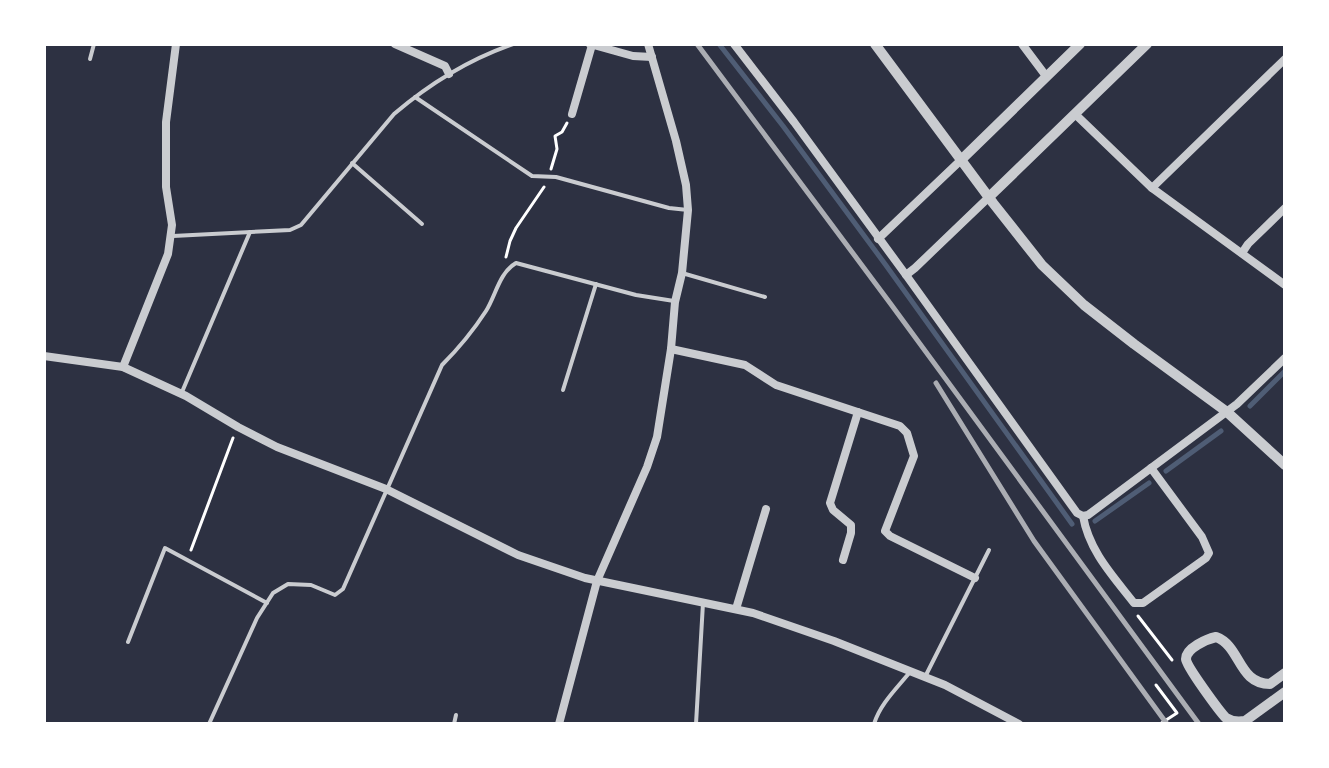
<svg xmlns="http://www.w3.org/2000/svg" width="1329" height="768" font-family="'Varela Round',sans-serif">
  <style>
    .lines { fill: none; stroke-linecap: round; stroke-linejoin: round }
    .stream { stroke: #4f5d75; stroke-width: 5 }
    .path { stroke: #fff; stroke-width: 3 }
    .service { stroke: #caccd0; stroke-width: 4 }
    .minor { stroke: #caccd0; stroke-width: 8 }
    .tertiary { stroke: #caccd0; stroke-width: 10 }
    .rail { stroke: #abadb3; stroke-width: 5 }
  </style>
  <rect width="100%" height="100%" fill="#2d3142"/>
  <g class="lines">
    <g class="stream">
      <path d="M 719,44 L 783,126 L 885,264 L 1072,524"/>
      <path d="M 1250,406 L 1285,371"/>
      <path d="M 1166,471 L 1221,431"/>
      <path d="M 1095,521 L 1149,483"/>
    </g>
    <g class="path">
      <path d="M 551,169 L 557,149 L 555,136 L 562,132 L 567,123"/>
      <path d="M 506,257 L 510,241 L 516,228 L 544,187"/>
      <path d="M 191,550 L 233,438"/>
      <path d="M 1138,616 L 1172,660"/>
      <path d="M 1156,685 L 1177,713 L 1160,724"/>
    </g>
    <g class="service">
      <path d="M 90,59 L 94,44"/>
      <path d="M 415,97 L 532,176 L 556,177 L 669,208 L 688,210"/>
      <path d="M 352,163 L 422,224"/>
      <path d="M 173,236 L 290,230 L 301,225 L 394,114 C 429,84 470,59 513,44"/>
      <path d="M 682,273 L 765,297"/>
      <path d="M 563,390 L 596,284"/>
      <path d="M 182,392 L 250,232"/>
      <path d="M 128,642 L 165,548 L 267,603"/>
      <path d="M 926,675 L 989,550"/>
      <path d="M 209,724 L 257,618 L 273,593 L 288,584 L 311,585 L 335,595 L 343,589 L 442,365 C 459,348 473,331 486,311 C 496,295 499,273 516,263 L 636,295 L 674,301"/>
      <path d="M 454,724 L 456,715"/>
      <path d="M 696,724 L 703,603"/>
      <path d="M 874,724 C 880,704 897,688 910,672"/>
    </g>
    <g class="minor">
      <path d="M 395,44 L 445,66 L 449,74"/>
      <path d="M 590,44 L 633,56 L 652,57"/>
      <path d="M 734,44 L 794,122 L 906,275 L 1077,513 L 1083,516 C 1089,551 1113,576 1134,603 L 1143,603 L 1206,558 L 1209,553 L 1202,537 L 1151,468"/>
      <path d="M 1022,44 L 1046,76"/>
      <path d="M 572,114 L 592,45"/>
      <path d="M 1075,114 L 1152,188 L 1285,285"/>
      <path d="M 1152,188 L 1285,59"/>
      <path d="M 878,239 L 961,160"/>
      <path d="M 1242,253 L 1248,244 L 1285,208"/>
      <path d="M 906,275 L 915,268 L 988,198"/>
      <path d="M 671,349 L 745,365 L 776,385 L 900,426 L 907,433 L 914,456 L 885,531 L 890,536 L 975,578"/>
      <path d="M 44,356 L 123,367 L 186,396 L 238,427 L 277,447 L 386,489 L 518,555 L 585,578 L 753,613 L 834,641 L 945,685 L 1019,724"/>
      <path d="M 123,367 L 168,254 L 172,225 L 166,187 L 166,122 L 176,44"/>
      <path d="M 1083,516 L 1088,515 L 1237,404 L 1285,358"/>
      <path d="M 843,560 L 851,533 L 851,525 L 833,510 L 830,503 L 858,412"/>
      <path d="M 736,609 L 766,509"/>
      <path d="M 559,724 L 597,581 L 647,467 L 657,437 L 671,349 L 675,302 L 682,273 L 688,210 L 686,185 L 676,141 L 648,44"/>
    </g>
    <g class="tertiary">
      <path d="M 875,44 L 993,203 L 1042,265 L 1084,305 L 1134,344 L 1227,412 L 1285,465"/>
      <path d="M 961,160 L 1080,44"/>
      <path d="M 988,198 L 1147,44"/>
      <path d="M 1285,673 L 1270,684 C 1238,684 1241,646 1216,637 C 1207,639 1186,648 1186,659 C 1186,666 1220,712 1226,718 C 1232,722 1239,722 1245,721 L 1285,692"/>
    </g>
    <g class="rail">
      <path d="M 697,44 L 890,303 L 1199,724"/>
      <path d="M 936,383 L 1034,541 L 1167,724"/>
    </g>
  </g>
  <rect width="1329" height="768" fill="none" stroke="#ffffff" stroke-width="92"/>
</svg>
